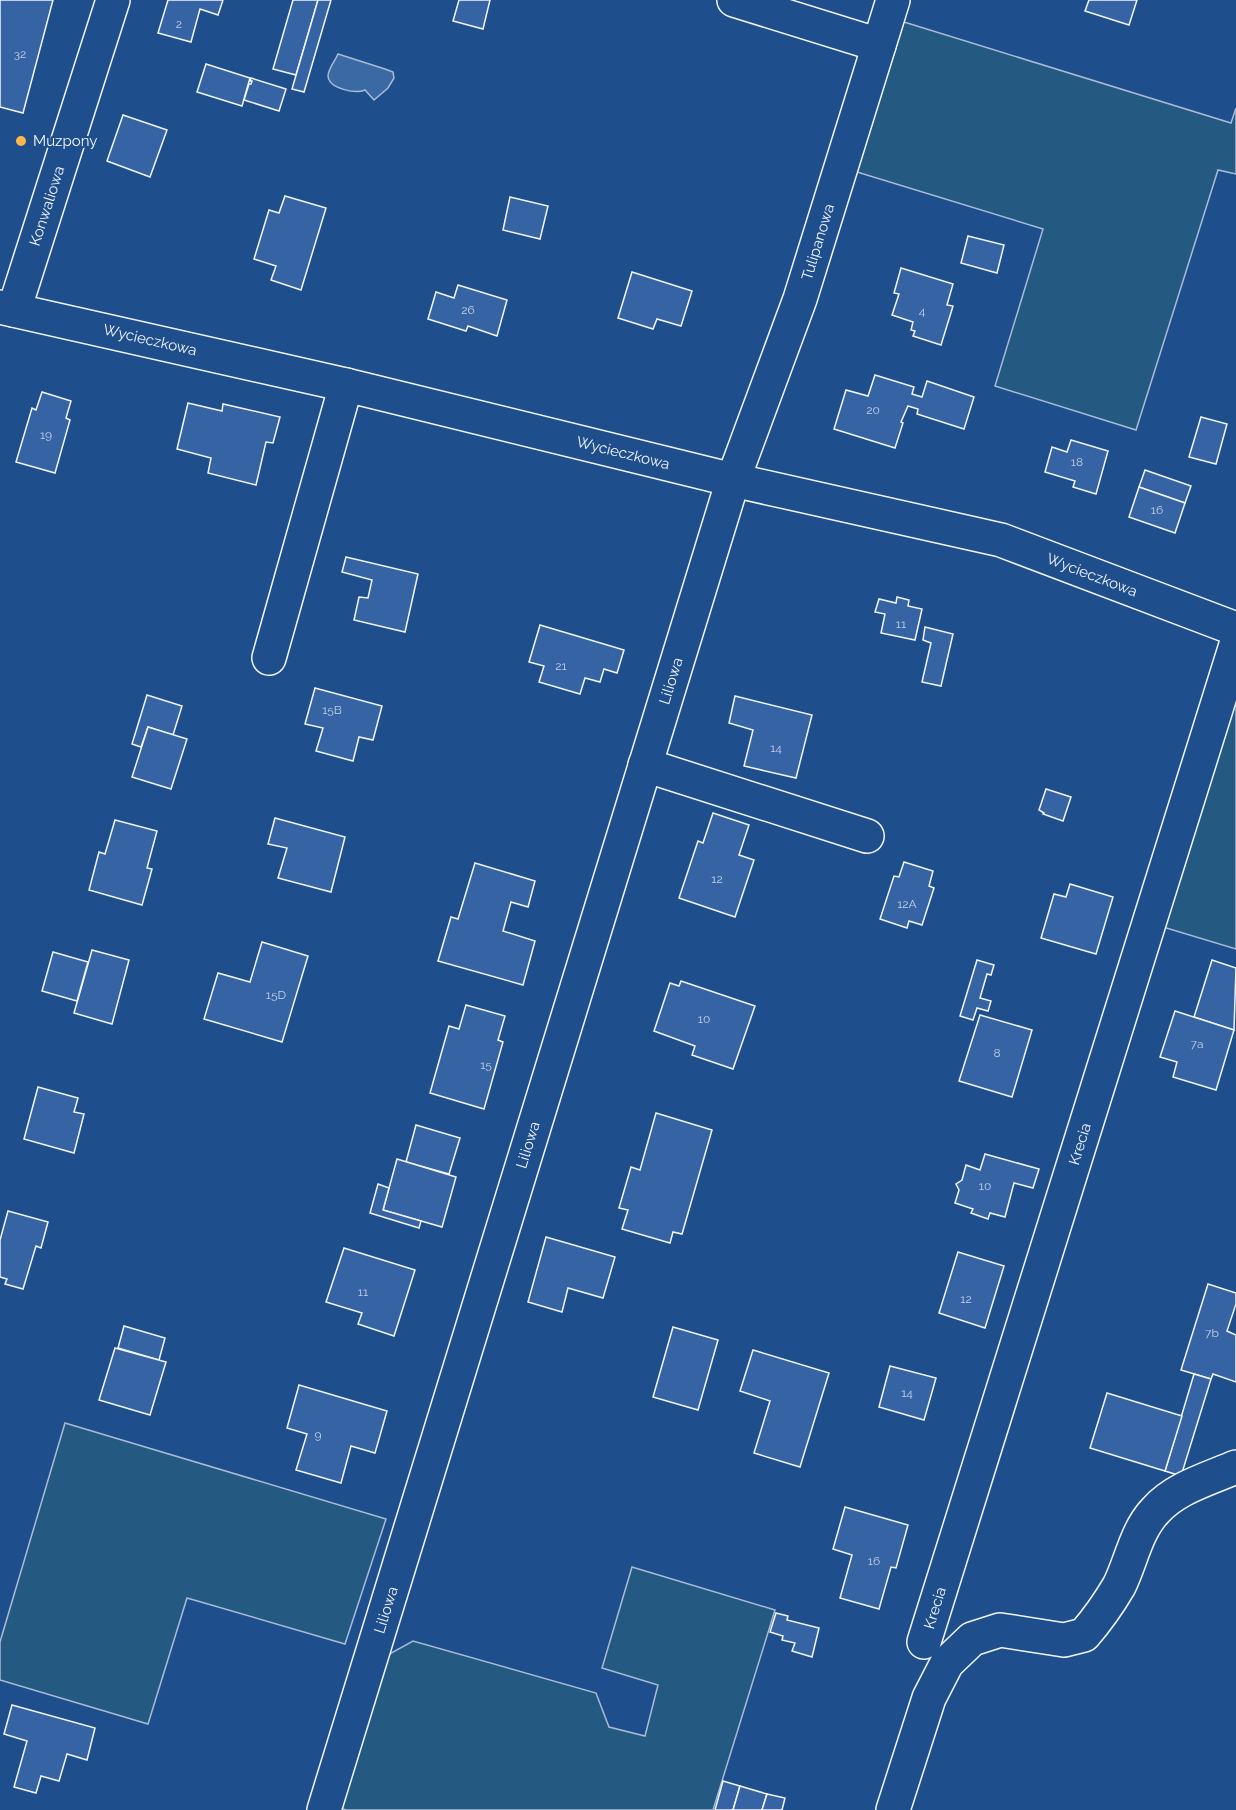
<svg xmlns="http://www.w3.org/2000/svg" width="1236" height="1810" font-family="Raleway,sans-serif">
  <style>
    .green { fill: #245a82; stroke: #a8bbd7; stroke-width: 1.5 }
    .water { fill: #3b69a3; stroke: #a8bbd7; stroke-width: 1.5 }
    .building { fill: #3563a3; stroke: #f2f6ff; stroke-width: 1.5 }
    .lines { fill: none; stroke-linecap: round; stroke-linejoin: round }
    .minor-casing { stroke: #f2f6ff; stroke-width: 36 }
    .minor { stroke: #1f4e8c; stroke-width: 33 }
    .poi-dot { fill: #ffb74d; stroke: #1f4e8c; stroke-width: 2 }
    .labels { text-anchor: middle; stroke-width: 4.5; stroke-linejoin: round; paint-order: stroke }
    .number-label { font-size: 12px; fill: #c3d1e8 }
    .poi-label { font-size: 15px; fill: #f2f6ff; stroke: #1f4e8c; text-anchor: start }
    .street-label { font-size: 15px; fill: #f2f6ff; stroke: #1f4e8c }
  </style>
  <rect width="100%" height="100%" fill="#1f4e8c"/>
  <g class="green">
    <path d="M 904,22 L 1231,123 L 1236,108 L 1236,174 L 1218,170 L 1136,430 L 995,386 L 1043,229 L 857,172 Z"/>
    <path d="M 1236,695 L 1236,949 L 1163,927 Z"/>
    <path d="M 65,1423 L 386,1519 L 345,1644 L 187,1598 L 148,1724 L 0,1680 L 0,1642 Z"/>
    <path d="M 632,1567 L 775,1610 L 713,1810 L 346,1810 L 337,1807 L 384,1657 L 413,1641 L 596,1693 L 609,1727 L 645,1736 L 658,1685 L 602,1668 Z"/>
  </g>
  <path class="water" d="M 338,54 L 385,69 L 393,72 L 394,78 L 388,88 L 374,100 L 365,90 C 356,94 329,89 328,76 C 328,69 335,61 338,54 Z"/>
  <g class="building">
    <path d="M 0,0 L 53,0 L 23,113 L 0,107 Z"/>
    <path d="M 168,0 L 223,0 L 218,15 L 200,9 L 191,42 L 158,33 Z"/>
    <path d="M 293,0 L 318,0 L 296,75 L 273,69 Z"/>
    <path d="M 318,0 L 331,0 L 304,92 L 292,89 Z"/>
    <path d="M 459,0 L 490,0 L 483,29 L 453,21 Z"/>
    <path d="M 1089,0 L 1137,0 L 1129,25 L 1085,11 Z"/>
    <path d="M 206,64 L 250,78 L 242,106 L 197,92 Z"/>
    <path d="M 251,78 L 286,89 L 279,111 L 244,100 L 249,84 L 251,84 L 252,81 L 250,81 Z"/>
    <path d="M 123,115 L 167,130 L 150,177 L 107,161 Z"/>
    <path d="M 285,196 L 326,208 L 301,290 L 271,280 L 276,266 L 254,259 L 269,210 L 279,213 Z"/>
    <path d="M 510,197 L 548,206 L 540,239 L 503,230 Z"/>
    <path d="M 968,236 L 1004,245 L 997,273 L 961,263 Z"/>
    <path d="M 901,268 L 953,284 L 947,305 L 953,306 L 941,345 L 913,336 L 915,331 L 911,330 L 913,322 L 892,315 L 899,294 L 894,293 Z"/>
    <path d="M 632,272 L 692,291 L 681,326 L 657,319 L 653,329 L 618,318 Z"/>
    <path d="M 458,285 L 507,300 L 497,336 L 468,326 L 466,331 L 428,319 L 436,292 L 454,298 Z"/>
    <path d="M 875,375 L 914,387 L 912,394 L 922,397 L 927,381 L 974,397 L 964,429 L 917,414 L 918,409 L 908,406 L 901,422 L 903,423 L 895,448 L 834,429 L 846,390 L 868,396 Z"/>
    <path d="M 42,392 L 71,401 L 66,418 L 70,420 L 55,473 L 16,462 L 32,408 L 36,410 Z"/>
    <path d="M 188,403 L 222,411 L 223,404 L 280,417 L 273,443 L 266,442 L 256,485 L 208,473 L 211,458 L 177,449 Z"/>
    <path d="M 1201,417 L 1227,424 L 1216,464 L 1189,457 Z"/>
    <path d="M 1071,440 L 1108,451 L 1096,494 L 1073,487 L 1075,481 L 1045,472 L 1052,447 L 1067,452 Z"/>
    <path d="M 1145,470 L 1191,486 L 1185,503 L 1139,487 Z"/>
    <path d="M 1139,487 L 1185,503 L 1175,533 L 1129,517 Z"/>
    <path d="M 346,557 L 418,574 L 405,632 L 354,620 L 359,597 L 368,598 L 372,580 L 342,572 Z"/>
    <path d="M 897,597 L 909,600 L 908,606 L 922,609 L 915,640 L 881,633 L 885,614 L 875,612 L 879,599 L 896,603 Z"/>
    <path d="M 540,625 L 624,650 L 617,673 L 604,669 L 600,682 L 585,678 L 580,694 L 539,682 L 544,666 L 529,662 Z"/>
    <path d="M 925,627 L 953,634 L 941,686 L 922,682 L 931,643 L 923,640 Z"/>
    <path d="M 315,688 L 382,706 L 373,740 L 359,737 L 353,761 L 316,751 L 323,728 L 305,724 Z"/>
    <path d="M 147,695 L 182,706 L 173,735 L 148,727 L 141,747 L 132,744 Z"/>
    <path d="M 735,696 L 812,715 L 796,778 L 744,766 L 753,730 L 729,723 Z"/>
    <path d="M 148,727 L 187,739 L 171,789 L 132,777 Z"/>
    <path d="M 1046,789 L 1071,797 L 1063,821 L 1043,814 L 1044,813 L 1039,810 Z"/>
    <path d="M 713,813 L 749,825 L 739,855 L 754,860 L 735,917 L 679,898 L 698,841 L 703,843 Z"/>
    <path d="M 275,818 L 345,837 L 331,892 L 278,878 L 287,848 L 268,844 Z"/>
    <path d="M 115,820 L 157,831 L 147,868 L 152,869 L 142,905 L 89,890 L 99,852 L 105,854 Z"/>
    <path d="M 904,862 L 933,871 L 929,886 L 934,888 L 922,925 L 909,921 L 907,928 L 880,919 L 894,876 L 899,877 Z"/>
    <path d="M 475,863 L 535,881 L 528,907 L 511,902 L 503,931 L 535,941 L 523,985 L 438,961 L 451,917 L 458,919 Z"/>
    <path d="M 1070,884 L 1113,897 L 1096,954 L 1041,938 L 1054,894 L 1066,897 Z"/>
    <path d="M 262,942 L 308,956 L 282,1042 L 204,1019 L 218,973 L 250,982 Z"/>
    <path d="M 92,950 L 129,960 L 112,1024 L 74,1013 Z"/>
    <path d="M 53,952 L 88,962 L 77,1001 L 42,991 Z"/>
    <path d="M 977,960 L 994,965 L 991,975 L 987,974 L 980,998 L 991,1001 L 988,1011 L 977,1008 L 973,1020 L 960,1016 Z"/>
    <path d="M 1212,960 L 1236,968 L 1234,1030 L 1194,1017 Z"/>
    <path d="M 681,981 L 755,1006 L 733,1069 L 692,1055 L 695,1046 L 654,1031 L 670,983 L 679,986 Z"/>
    <path d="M 466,1005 L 505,1016 L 498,1040 L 503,1042 L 484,1109 L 430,1093 L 449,1026 L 459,1029 Z"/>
    <path d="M 1175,1011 L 1234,1030 L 1216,1090 L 1173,1077 L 1177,1062 L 1160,1057 Z"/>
    <path d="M 980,1015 L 1032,1030 L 1012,1097 L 959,1081 Z"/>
    <path d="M 38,1087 L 78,1098 L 74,1112 L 84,1114 L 74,1153 L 24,1139 Z"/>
    <path d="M 656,1113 L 712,1130 L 682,1234 L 673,1232 L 670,1243 L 622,1229 L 628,1210 L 619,1208 L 631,1167 L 640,1170 Z"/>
    <path d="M 416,1125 L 460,1138 L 449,1174 L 406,1162 Z"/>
    <path d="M 985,1154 L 1039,1169 L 1033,1188 L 1014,1183 L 1005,1217 L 990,1213 L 988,1219 L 971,1213 L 973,1209 L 955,1203 L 959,1190 L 956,1184 L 962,1180 L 966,1165 L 980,1170 Z"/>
    <path d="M 397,1159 L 456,1177 L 442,1227 L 383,1210 Z"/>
    <path d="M 378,1184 L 389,1188 L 383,1210 L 421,1221 L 419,1228 L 370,1213 Z"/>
    <path d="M 8,1211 L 48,1222 L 41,1248 L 36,1246 L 23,1289 L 5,1284 L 7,1279 L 0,1277 L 0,1240 Z"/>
    <path d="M 546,1237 L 615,1257 L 603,1298 L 568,1288 L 562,1312 L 528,1302 Z"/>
    <path d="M 344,1248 L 415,1270 L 394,1336 L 358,1324 L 362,1313 L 326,1302 Z"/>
    <path d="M 958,1252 L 1004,1266 L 985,1328 L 939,1313 Z"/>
    <path d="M 1208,1284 L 1236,1293 L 1236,1304 L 1227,1331 L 1236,1335 L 1236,1382 L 1213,1374 L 1211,1379 L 1181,1370 Z"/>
    <path d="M 124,1326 L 165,1338 L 159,1360 L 118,1348 Z"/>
    <path d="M 673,1327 L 718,1340 L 698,1410 L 653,1397 Z"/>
    <path d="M 115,1348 L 166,1362 L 150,1415 L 99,1400 Z"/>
    <path d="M 753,1350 L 829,1373 L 800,1467 L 754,1453 L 770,1401 L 740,1391 Z"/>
    <path d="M 890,1366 L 936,1378 L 924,1420 L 879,1407 Z"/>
    <path d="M 1194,1374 L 1211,1379 L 1181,1476 L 1165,1471 Z"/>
    <path d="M 299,1385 L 387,1411 L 375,1453 L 351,1446 L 341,1483 L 296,1470 L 307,1434 L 287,1428 Z"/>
    <path d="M 1107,1393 L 1182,1416 L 1165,1471 L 1090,1448 Z"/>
    <path d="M 845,1507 L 908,1525 L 896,1568 L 891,1567 L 879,1609 L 840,1598 L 852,1555 L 833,1549 Z"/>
    <path d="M 776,1613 L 788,1616 L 787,1620 L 819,1628 L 812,1657 L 792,1651 L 795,1643 L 782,1640 L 783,1636 L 770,1632 Z"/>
    <path d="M 12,1705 L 95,1728 L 87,1760 L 67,1754 L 59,1781 L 41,1776 L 36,1793 L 14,1787 L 27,1741 L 4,1734 Z"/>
    <path d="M 723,1781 L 740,1786 L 733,1810 L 715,1810 Z"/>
    <path d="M 740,1786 L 767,1794 L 762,1810 L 733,1810 Z"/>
    <path d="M 767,1794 L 785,1798 L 782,1810 L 762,1810 Z"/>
  </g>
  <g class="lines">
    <g class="minor-casing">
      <g id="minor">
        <path d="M 734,0 L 879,45"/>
        <path d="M 0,307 L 346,385 L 733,480 L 1001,540 L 1236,629"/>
        <path d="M 14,310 L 113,0"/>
        <path d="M 269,658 L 346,385"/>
        <path d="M 645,765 L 867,836"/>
        <path d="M 924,1642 L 1236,645"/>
        <path d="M 324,1810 L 733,480 L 800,299 L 893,0"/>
        <path d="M 893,1810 L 929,1698 L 947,1663 L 972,1639 L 1000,1630 L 1064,1640 L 1084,1635 C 1097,1620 1109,1603 1119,1586 C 1131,1562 1136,1531 1155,1511 C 1175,1488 1208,1479 1236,1467"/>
      </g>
    </g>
    <use href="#minor" class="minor"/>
  </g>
  <circle class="poi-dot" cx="21" cy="141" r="6"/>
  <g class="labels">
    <g class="number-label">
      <text x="179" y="28">2</text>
      <text x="20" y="58">32</text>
      <text x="468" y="314">26</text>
      <text x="922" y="315">4</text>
      <text x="873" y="414">20</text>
      <text x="46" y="439">19</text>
      <text x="1077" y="466">18</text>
      <text x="1157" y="514">16</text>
      <text x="901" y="628">11</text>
      <text x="561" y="670">21</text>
      <text x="332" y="714">15B</text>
      <text x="776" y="752">14</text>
      <text x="717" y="883">12</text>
      <text x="907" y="908">12A</text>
      <text x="276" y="999">15D</text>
      <text x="704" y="1023">10</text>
      <text x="1197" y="1048">7a</text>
      <text x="997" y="1057">8</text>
      <text x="486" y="1069">15</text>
      <text x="985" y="1190">10</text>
      <text x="363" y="1296">11</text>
      <text x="966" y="1303">12</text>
      <text x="1212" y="1337">7b</text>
      <text x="907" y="1397">14</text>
      <text x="318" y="1439">9</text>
      <text x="874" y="1565">16</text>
    </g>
    <g class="poi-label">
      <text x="33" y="146">Muzpony</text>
    </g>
    <g class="street-label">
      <text transform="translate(47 206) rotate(-72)" y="5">Konwaliowa</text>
      <text transform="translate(818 242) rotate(-73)" y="5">Tulipanowa</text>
      <text transform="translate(150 340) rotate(13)" y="5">Wycieczkowa</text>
      <text transform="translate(623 453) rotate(14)" y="5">Wycieczkowa</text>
      <text transform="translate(1092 575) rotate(21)" y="5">Wycieczkowa</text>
      <text transform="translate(671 681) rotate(-73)" y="5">Liliowa</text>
      <text transform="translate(1080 1144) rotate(-73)" y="5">Krecia</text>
      <text transform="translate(528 1145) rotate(-73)" y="5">Liliowa</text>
      <text transform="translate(935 1608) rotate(-73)" y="5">Krecia</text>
      <text transform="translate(386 1610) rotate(-73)" y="5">Liliowa</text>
    </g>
  </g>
</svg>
